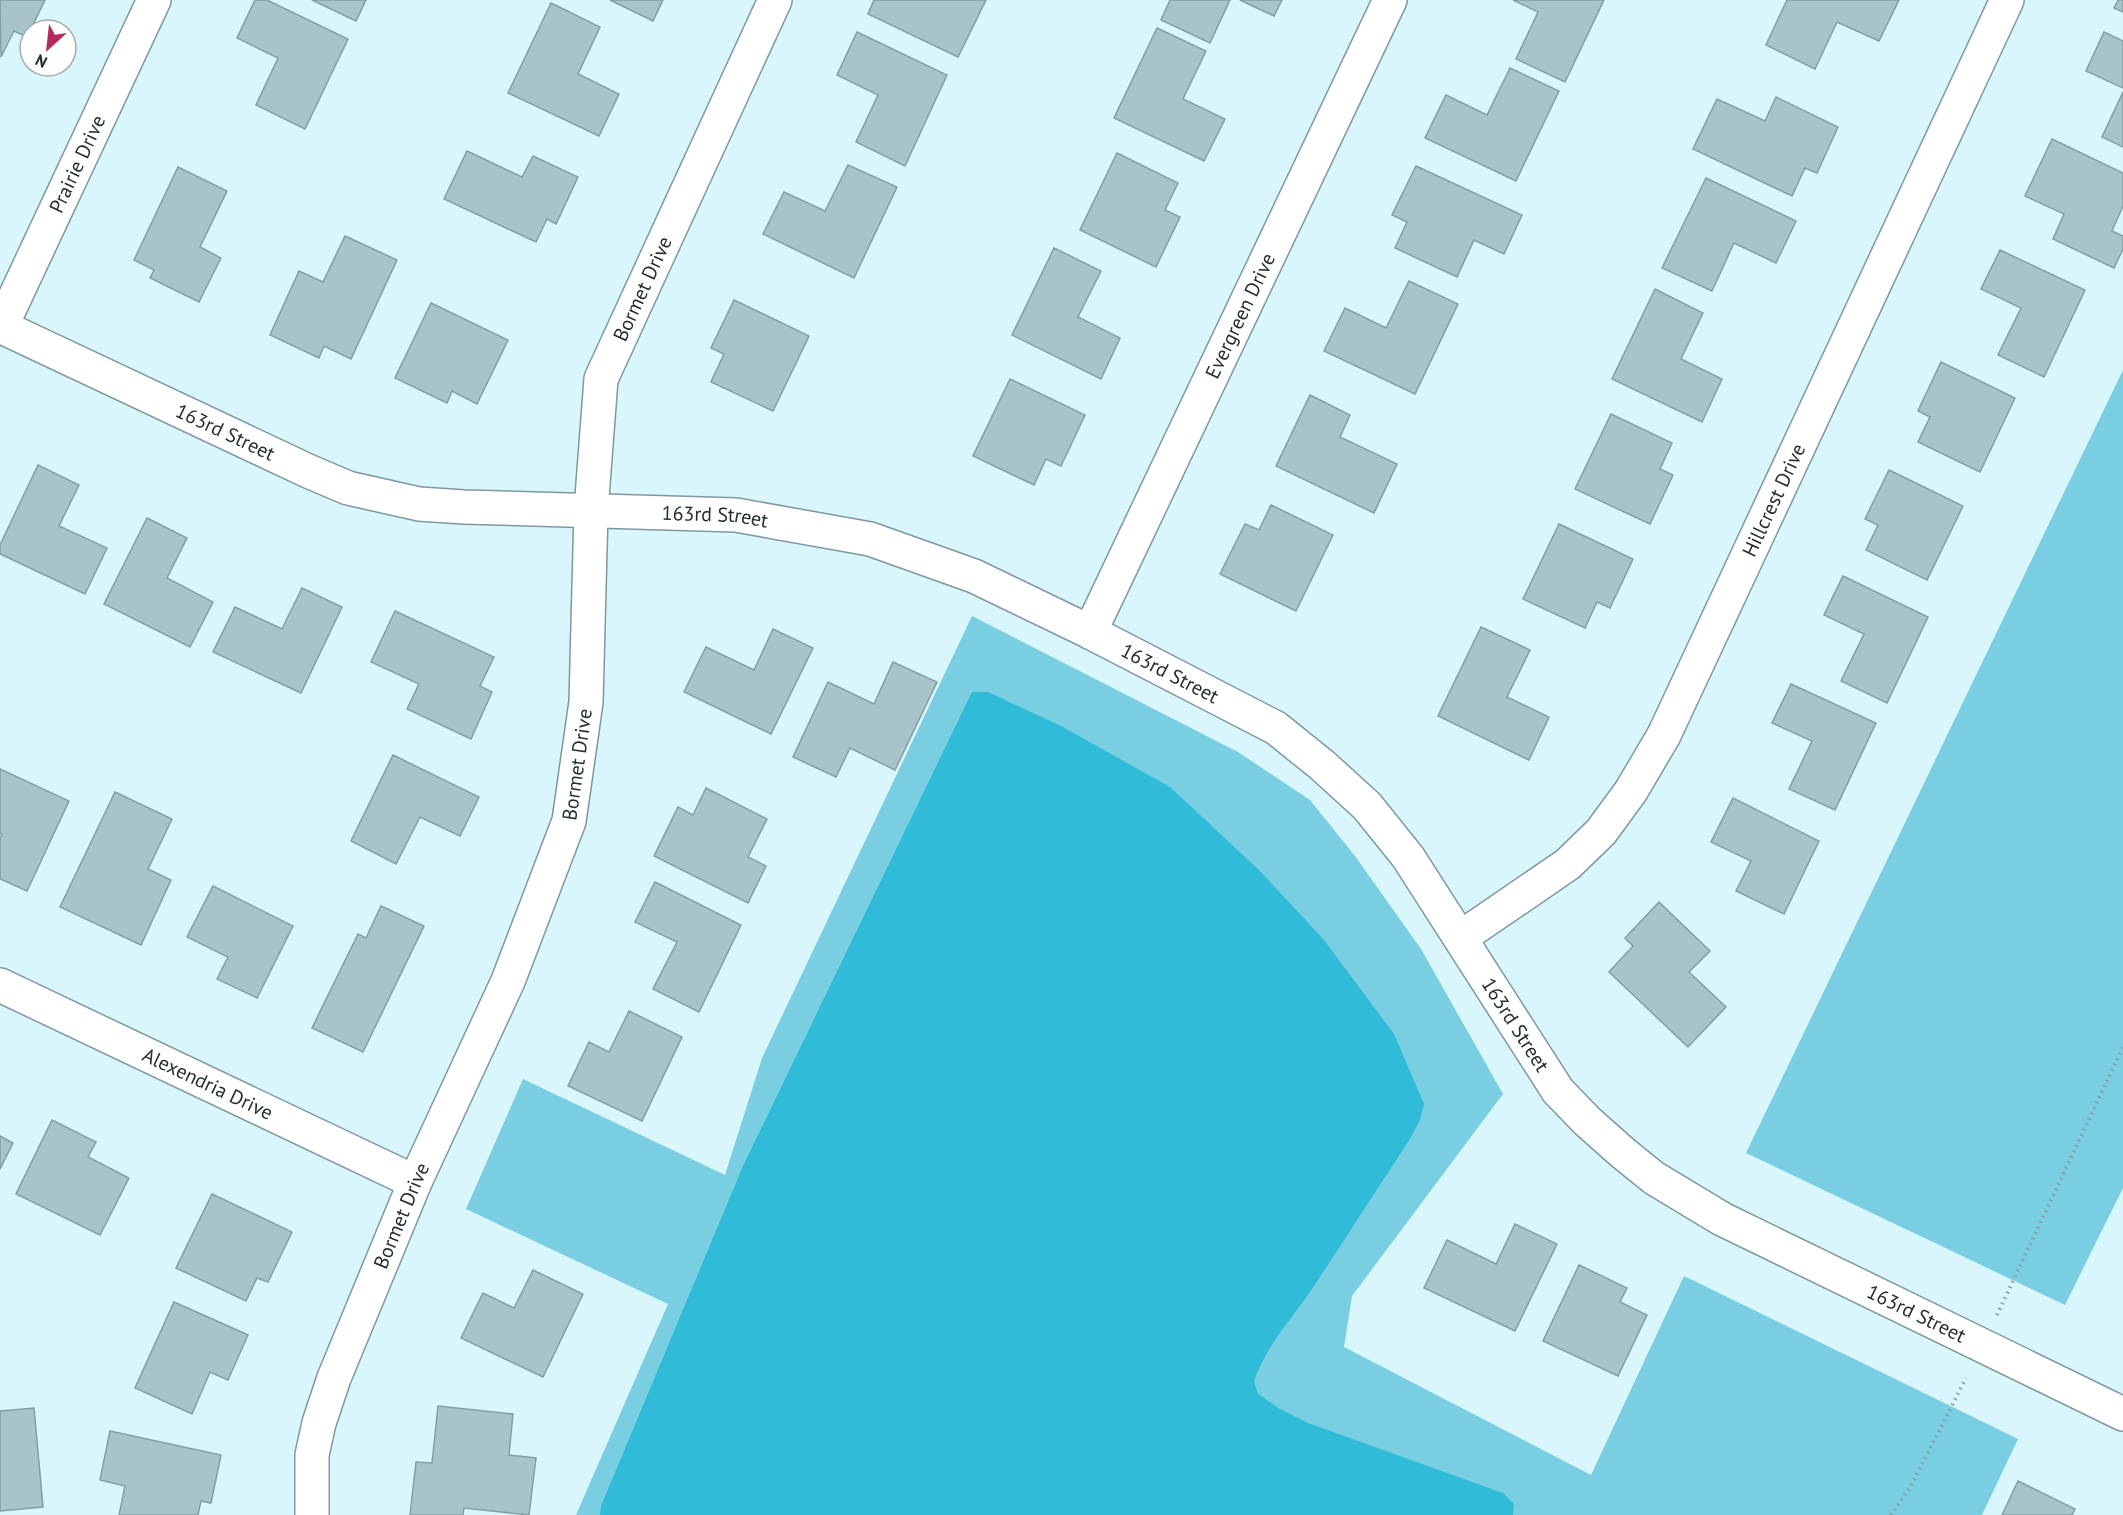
<svg xmlns="http://www.w3.org/2000/svg" width="2123" height="1515" font-family="'PT Sans',sans-serif">
  <style>
    .green { fill: #79cee2 }
    .water { fill: #30bcd9 }
    .building { fill: #a9c3ca; stroke: #849ea5; stroke-width: 1.5 }
    .lines { fill: none; stroke-linecap: round; stroke-linejoin: round }
    .minor-casing { stroke: #7f989f; stroke-width: 36 }
    .path { stroke: #899da3; stroke-width: 4; stroke-dasharray: 1.5 4.5; stroke-linecap: butt }
    .minor { stroke: #fff; stroke-width: 33 }
    .labels { text-anchor: middle; stroke-width: 6; stroke-linejoin: round; paint-order: stroke }
    .street-label { font-size: 20px; fill: #242e31; stroke: #fff }
  </style>
  <rect width="100%" height="100%" fill="#daf6fd"/>
  <g class="green">
    <path d="M 2123,370 L 2123,1188 L 2065,1305 L 1746,1153 Z"/>
    <path d="M 972,616 L 1238,752 L 1310,800 L 1355,856 L 1421,949 L 1503,1094 L 1352,1296 L 1344,1347 L 1591,1475 L 1684,1276 L 2018,1439 L 1982,1515 L 576,1515 L 668,1304 L 466,1209 L 523,1079 L 725,1175 L 762,1058 Z"/>
  </g>
  <path class="water" d="M 972,692 L 988,692 L 1061,726 L 1170,787 L 1260,871 L 1324,940 L 1394,1034 L 1424,1104 L 1420,1120 L 1410,1139 C 1377,1189 1345,1239 1312,1289 C 1290,1321 1268,1343 1254,1381 L 1258,1394 L 1280,1409 L 1308,1423 L 1503,1493 L 1514,1504 L 1513,1515 L 600,1515 L 601,1506 L 743,1166 Z"/>
  <g class="building">
    <path d="M 0,0 L 45,0 L 27,37 L 14,31 L 1,57 Z"/>
    <path d="M 255,0 L 267,0 L 348,39 L 305,129 L 256,105 L 278,58 L 237,38 Z"/>
    <path d="M 312,0 L 366,0 L 356,21 Z"/>
    <path d="M 610,0 L 663,0 L 653,21 Z"/>
    <path d="M 874,0 L 986,0 L 958,57 L 868,14 Z"/>
    <path d="M 1170,0 L 1230,0 L 1210,43 L 1161,20 Z"/>
    <path d="M 1240,0 L 1282,0 L 1274,16 Z"/>
    <path d="M 1513,0 L 1604,0 L 1565,82 L 1516,59 L 1538,12 Z"/>
    <path d="M 1787,0 L 1899,0 L 1879,41 L 1837,22 L 1815,69 L 1766,45 Z"/>
    <path d="M 2118,0 L 2123,0 L 2123,12 L 2114,8 Z"/>
    <path d="M 551,3 L 600,27 L 578,74 L 619,94 L 599,136 L 508,93 Z"/>
    <path d="M 1157,28 L 1206,51 L 1183,99 L 1225,119 L 1204,161 L 1114,118 Z"/>
    <path d="M 857,32 L 947,75 L 905,166 L 856,142 L 878,95 L 837,75 Z"/>
    <path d="M 2104,32 L 2123,41 L 2123,88 L 2086,71 Z"/>
    <path d="M 1510,68 L 1559,91 L 1516,181 L 1425,138 L 1446,95 L 1487,115 Z"/>
    <path d="M 2123,92 L 2123,147 L 2102,137 Z"/>
    <path d="M 1776,97 L 1838,127 L 1817,173 L 1805,168 L 1792,196 L 1693,149 L 1717,99 L 1765,121 Z"/>
    <path d="M 2052,139 L 2123,173 L 2123,206 L 2112,231 L 2123,236 L 2123,249 L 2114,268 L 2053,239 L 2064,214 L 2025,196 Z"/>
    <path d="M 467,151 L 522,177 L 533,156 L 578,177 L 556,224 L 547,219 L 536,242 L 444,199 Z"/>
    <path d="M 1117,153 L 1178,183 L 1165,210 L 1180,217 L 1156,267 L 1080,230 Z"/>
    <path d="M 848,165 L 897,187 L 854,278 L 763,234 L 784,192 L 825,211 Z"/>
    <path d="M 1416,166 L 1522,215 L 1504,254 L 1474,240 L 1457,277 L 1395,248 L 1407,222 L 1392,215 Z"/>
    <path d="M 178,167 L 227,191 L 200,247 L 221,258 L 199,302 L 150,278 L 154,270 L 134,260 Z"/>
    <path d="M 1706,178 L 1796,221 L 1776,263 L 1734,243 L 1712,291 L 1662,268 Z"/>
    <path d="M 345,236 L 397,260 L 351,359 L 324,346 L 319,358 L 270,335 L 299,271 L 323,282 Z"/>
    <path d="M 1054,248 L 1101,271 L 1078,317 L 1120,338 L 1101,379 L 1012,335 Z"/>
    <path d="M 2000,250 L 2085,290 L 2044,377 L 1998,355 L 2021,308 L 1981,289 Z"/>
    <path d="M 1409,281 L 1458,304 L 1415,394 L 1324,351 L 1345,308 L 1386,328 Z"/>
    <path d="M 1655,289 L 1703,313 L 1681,359 L 1722,379 L 1702,422 L 1612,379 Z"/>
    <path d="M 734,300 L 809,336 L 773,411 L 711,382 L 724,354 L 711,348 Z"/>
    <path d="M 431,303 L 508,340 L 477,404 L 452,391 L 447,403 L 395,378 Z"/>
    <path d="M 1941,362 L 2015,398 L 1980,472 L 1918,442 L 1930,417 L 1918,411 Z"/>
    <path d="M 1010,379 L 1085,415 L 1061,466 L 1046,459 L 1034,485 L 973,456 Z"/>
    <path d="M 1310,395 L 1350,415 L 1340,437 L 1397,464 L 1374,513 L 1276,466 Z"/>
    <path d="M 1611,414 L 1672,443 L 1660,469 L 1673,475 L 1650,524 L 1575,489 Z"/>
    <path d="M 38,465 L 79,485 L 59,526 L 107,548 L 85,594 L 0,554 L 0,545 Z"/>
    <path d="M 1889,470 L 1963,506 L 1927,580 L 1866,550 L 1878,525 L 1865,519 Z"/>
    <path d="M 1271,505 L 1333,535 L 1296,611 L 1220,574 L 1245,524 L 1259,530 Z"/>
    <path d="M 147,518 L 187,538 L 167,578 L 213,602 L 190,647 L 104,604 Z"/>
    <path d="M 1559,524 L 1633,559 L 1610,608 L 1597,602 L 1585,628 L 1523,599 Z"/>
    <path d="M 1843,576 L 1928,617 L 1887,703 L 1841,681 L 1864,634 L 1824,615 Z"/>
    <path d="M 302,588 L 342,607 L 301,693 L 213,652 L 235,607 L 282,629 Z"/>
    <path d="M 395,611 L 494,657 L 480,686 L 492,692 L 471,739 L 407,709 L 419,684 L 371,662 Z"/>
    <path d="M 1481,627 L 1530,650 L 1507,697 L 1549,717 L 1529,760 L 1438,716 Z"/>
    <path d="M 773,629 L 813,648 L 771,734 L 684,692 L 706,647 L 754,670 Z"/>
    <path d="M 893,662 L 937,682 L 895,770 L 850,748 L 836,777 L 793,757 L 828,682 L 874,704 Z"/>
    <path d="M 1791,684 L 1876,723 L 1835,810 L 1789,789 L 1812,741 L 1772,723 Z"/>
    <path d="M 393,755 L 479,797 L 460,836 L 420,817 L 396,864 L 351,841 Z"/>
    <path d="M 0,769 L 69,801 L 27,891 L 0,879 L 0,838 L 2,834 L 0,833 Z"/>
    <path d="M 706,788 L 767,819 L 748,857 L 766,866 L 748,903 L 654,856 L 678,807 L 693,815 Z"/>
    <path d="M 115,792 L 172,819 L 148,869 L 171,880 L 141,945 L 60,907 Z"/>
    <path d="M 1733,798 L 1819,841 L 1784,914 L 1736,891 L 1751,861 L 1711,842 Z"/>
    <path d="M 655,882 L 741,925 L 699,1012 L 653,989 L 677,942 L 635,922 Z"/>
    <path d="M 213,886 L 293,926 L 257,998 L 217,979 L 228,957 L 187,937 Z"/>
    <path d="M 1659,902 L 1710,951 L 1689,972 L 1726,1007 L 1688,1047 L 1609,972 L 1633,946 L 1625,938 Z"/>
    <path d="M 381,906 L 424,926 L 363,1052 L 312,1028 L 358,934 L 366,938 Z"/>
    <path d="M 629,1011 L 682,1037 L 642,1121 L 568,1086 L 589,1042 L 609,1052 Z"/>
    <path d="M 52,1120 L 96,1142 L 88,1157 L 129,1178 L 100,1235 L 16,1194 Z"/>
    <path d="M 0,1136 L 13,1143 L 0,1169 Z"/>
    <path d="M 212,1194 L 292,1232 L 268,1282 L 257,1278 L 246,1301 L 176,1268 Z"/>
    <path d="M 1515,1224 L 1557,1244 L 1515,1331 L 1424,1288 L 1447,1240 L 1496,1264 Z"/>
    <path d="M 1579,1265 L 1627,1288 L 1620,1302 L 1647,1315 L 1618,1376 L 1543,1341 Z"/>
    <path d="M 533,1270 L 583,1294 L 543,1377 L 461,1338 L 483,1293 L 514,1308 Z"/>
    <path d="M 174,1302 L 248,1335 L 228,1380 L 210,1372 L 192,1414 L 135,1388 Z"/>
    <path d="M 438,1406 L 513,1414 L 509,1455 L 536,1458 L 529,1515 L 464,1508 L 463,1515 L 410,1515 L 416,1462 L 432,1463 Z"/>
    <path d="M 34,1408 L 43,1507 L 0,1511 L 0,1411 Z"/>
    <path d="M 110,1431 L 221,1455 L 211,1503 L 201,1501 L 198,1515 L 119,1515 L 125,1486 L 100,1480 Z"/>
    <path d="M 2018,1481 L 2075,1509 L 2072,1515 L 2002,1515 Z"/>
  </g>
  <g class="lines">
    <g class="minor-casing">
      <g id="minor">
        <path id="s1" d="M 0,326 L 308,471 L 348,488 L 419,504 L 464,507 L 736,515 L 870,539 L 974,576 L 1090,632 L 1276,728 L 1322,765 L 1367,806 L 1408,857 L 1558,1091 L 1587,1121 L 1623,1153 L 1654,1178 L 1722,1219 L 2123,1414"/>
        <path id="s2" d="M 1,327 L 154,0"/>
        <path id="s3" d="M 1090,632 L 1390,0"/>
        <path id="s4" d="M 1460,938 L 1568,864 L 1601,832 L 1631,791 L 1664,735 L 2007,0"/>
        <path id="s5" d="M 0,985 L 415,1182"/>
        <path id="s6" d="M 312,1515 L 312,1455 L 319,1423 L 334,1378 L 415,1182 L 508,981 L 569,821 L 586,702 L 591,510 L 601,379 L 775,0"/>
      </g>
    </g>
    <g class="path">
      <path d="M 1997,1315 L 2123,1047"/>
      <path d="M 1891,1515 L 1911,1486 L 1966,1378"/>
    </g>
    <use href="#minor" class="minor"/>
  </g>
  <g class="labels">
    <g class="street-label">
      <text dy="7" stroke="none"><textPath href="#s2" startOffset="180">Prairie Drive</textPath></text>
      <text dy="7" stroke="none"><textPath href="#s6" startOffset="1288">Bormet Drive</textPath></text>
      <text dy="7" stroke="none"><textPath href="#s3" startOffset="350">Evergreen Drive</textPath></text>
      <text dy="7" stroke="none"><textPath href="#s1" startOffset="249">163rd Street</textPath></text>
      <text dy="7" stroke="none"><textPath href="#s4" startOffset="552">Hillcrest Drive</textPath></text>
      <text dy="7" stroke="none"><textPath href="#s1" startOffset="753">163rd Street</textPath></text>
      <text dy="7" stroke="none"><textPath href="#s1" startOffset="1239">163rd Street</textPath></text>
      <text dy="7" stroke="none"><textPath href="#s6" startOffset="802">Bormet Drive</textPath></text>
      <text dy="7" stroke="none"><textPath href="#s1" startOffset="1743">163rd Street</textPath></text>
      <text dy="7" stroke="none"><textPath href="#s5" startOffset="230">Alexendria Drive</textPath></text>
      <text dy="7" stroke="none"><textPath href="#s6" startOffset="316">Bormet Drive</textPath></text>
      <text dy="7" stroke="none"><textPath href="#s1" startOffset="2247">163rd Street</textPath></text>
    </g>
  </g>
  <g transform="translate(48 48) rotate(207)"><circle r="28" fill="#ffffff" stroke="#a7abad" stroke-width="1.5"/>
  <path d="M0-4.5L10 22L0 15L-10 22Z" fill="#b82a5c"/>
  <text y="-9" font-size="16" font-weight="bold" text-anchor="middle" fill="#242e31">N</text>
  </g>
</svg>
